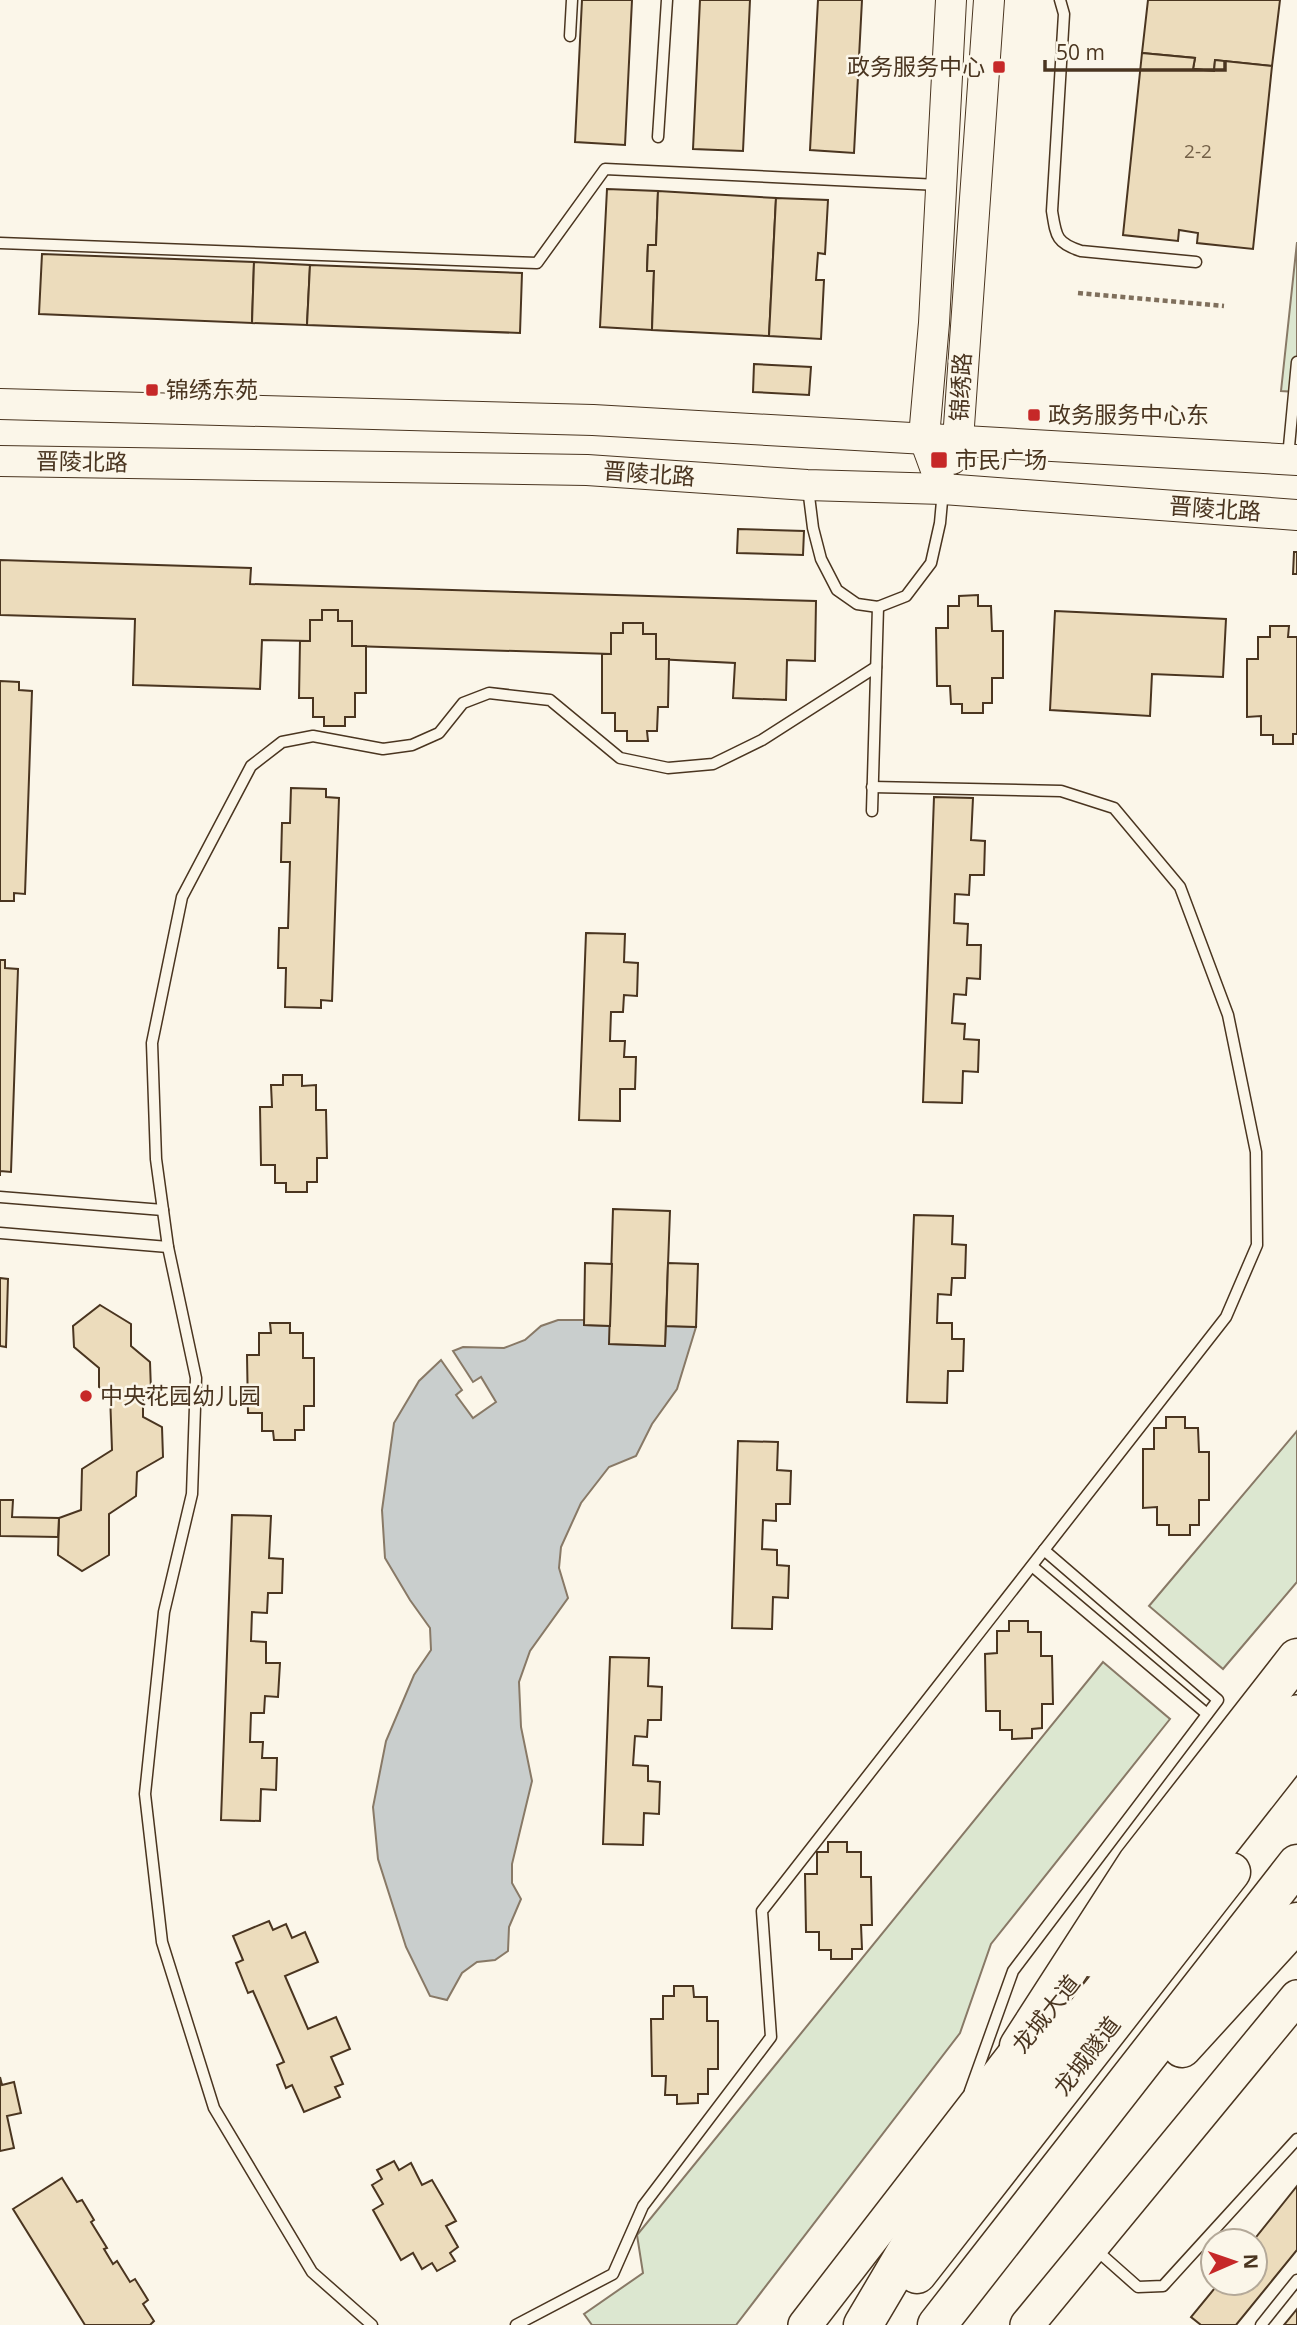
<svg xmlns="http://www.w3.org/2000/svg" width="1297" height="2325" font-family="'Open Sans','Noto Sans SC',sans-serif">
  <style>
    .green { fill: #dce7d0; stroke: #887966; stroke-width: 2 }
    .water { fill: #c9cecd; stroke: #887966; stroke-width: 2 }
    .building { fill: #ecdcbc; stroke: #4a3520; stroke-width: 2 }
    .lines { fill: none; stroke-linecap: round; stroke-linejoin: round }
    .lane-casing { stroke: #4a3520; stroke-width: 13 }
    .secondary-casing { stroke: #4a3520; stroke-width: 32 }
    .primary-casing { stroke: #4a3520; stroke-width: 36 }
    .highway-casing { stroke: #4a3520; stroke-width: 41 }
    .path { stroke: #7f6f5c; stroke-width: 4.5; stroke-dasharray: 5 3.5; stroke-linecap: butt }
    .lane { stroke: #fbf6e9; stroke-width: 10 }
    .secondary { stroke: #fbf6e9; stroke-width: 30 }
    .primary { stroke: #fbf6e9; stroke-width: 33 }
    .highway { stroke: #fbf6e9; stroke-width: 38 }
    .poi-dot { fill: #c62828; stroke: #fbf6e9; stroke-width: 2.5 }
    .labels { text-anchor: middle; stroke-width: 5; stroke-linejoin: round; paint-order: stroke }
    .number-label { font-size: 19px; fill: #725f47 }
    .poi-label { font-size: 23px; fill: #4a3520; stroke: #fbf6e9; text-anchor: start }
    .street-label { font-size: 23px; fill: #4a3520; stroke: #fbf6e9 }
  </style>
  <rect width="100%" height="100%" fill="#fbf6e9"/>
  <g class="green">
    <path d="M 1297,242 L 1297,392 L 1281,391 Z"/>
    <path d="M 1297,1431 L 1297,1582 L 1223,1669 L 1149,1606 Z"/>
    <path d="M 1103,1662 L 1170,1719 L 991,1944 L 960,2033 L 736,2325 L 592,2325 L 584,2314 L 643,2273 L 637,2235 Z"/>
  </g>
  <path class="water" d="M 558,1320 L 584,1320 L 584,1325 L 610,1326 L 610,1344 L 665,1346 L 666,1326 L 696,1327 L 677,1389 L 652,1424 L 636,1456 L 609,1467 L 581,1503 L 561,1547 L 559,1568 L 568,1598 L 530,1651 L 519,1682 L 521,1727 L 532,1781 L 512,1864 L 512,1883 L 521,1899 L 509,1927 L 508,1951 L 495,1960 L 477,1962 L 462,1973 L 447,2000 L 430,1996 L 406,1947 L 378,1859 L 373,1807 L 386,1741 L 414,1675 L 431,1650 L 430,1628 L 410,1600 L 385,1558 L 382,1510 L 394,1423 L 419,1381 L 441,1360 L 462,1390 L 456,1395 L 473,1418 L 496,1402 L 481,1377 L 473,1382 L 453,1351 L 463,1347 L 504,1348 L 525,1340 L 541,1326 Z"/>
  <g class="building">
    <path d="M 582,0 L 632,0 L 625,145 L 575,142 Z"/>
    <path d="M 700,0 L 750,0 L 743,151 L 693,149 Z"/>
    <path d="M 818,0 L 862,0 L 854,153 L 810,150 Z"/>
    <path d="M 1148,0 L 1280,0 L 1272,66 L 1215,60 L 1214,71 L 1193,69 L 1195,58 L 1142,53 Z"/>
    <path d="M 1142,53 L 1195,58 L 1193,69 L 1214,71 L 1215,60 L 1272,66 L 1253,249 L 1197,243 L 1198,233 L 1179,230 L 1178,241 L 1123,235 Z"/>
    <path d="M 607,189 L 658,191 L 656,245 L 648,245 L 647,271 L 654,271 L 652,330 L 600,327 Z"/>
    <path d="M 658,191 L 776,198 L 769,336 L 652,330 L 654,271 L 647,271 L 648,245 L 656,245 Z"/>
    <path d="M 776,198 L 828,200 L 825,254 L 818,253 L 816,280 L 824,280 L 821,339 L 769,336 Z"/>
    <path d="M 42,254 L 254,262 L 252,323 L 39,314 Z"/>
    <path d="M 254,262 L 310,265 L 307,325 L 252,323 Z"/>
    <path d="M 310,265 L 522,273 L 520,333 L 307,325 Z"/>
    <path d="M 754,364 L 811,367 L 809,395 L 753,392 Z"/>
    <path d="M 738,529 L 804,531 L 803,555 L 737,553 Z"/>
    <path d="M 1294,552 L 1297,552 L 1297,574 L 1293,574 Z"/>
    <path d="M 0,560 L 251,568 L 250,584 L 816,601 L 815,661 L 787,660 L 786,700 L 733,698 L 735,663 L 656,659 L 656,634 L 643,634 L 643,623 L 623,623 L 623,633 L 611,633 L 611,654 L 352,646 L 352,621 L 338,621 L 338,610 L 322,610 L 322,620 L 310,620 L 310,641 L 262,640 L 260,689 L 133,685 L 135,619 L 0,615 Z"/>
    <path d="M 978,595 L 978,606 L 991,606 L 992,631 L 1003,631 L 1003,678 L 992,678 L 992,703 L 983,703 L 983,713 L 962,713 L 962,704 L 951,704 L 950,686 L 937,686 L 936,628 L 948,628 L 948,606 L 959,606 L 959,596 Z"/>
    <path d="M 322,610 L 338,610 L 338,621 L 352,621 L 352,646 L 366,646 L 366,693 L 355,693 L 355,717 L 345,717 L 345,726 L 324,726 L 324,717 L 313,717 L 313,698 L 299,698 L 300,641 L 310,641 L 310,620 L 322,620 Z"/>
    <path d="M 1055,611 L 1226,619 L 1223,677 L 1152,674 L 1150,716 L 1050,710 Z"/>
    <path d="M 623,623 L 643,623 L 643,634 L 656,634 L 656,659 L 669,659 L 668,707 L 658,707 L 657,731 L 647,731 L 648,741 L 627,741 L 627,731 L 615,731 L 615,713 L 602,713 L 602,654 L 611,654 L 611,633 L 623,633 Z"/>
    <path d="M 1270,626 L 1289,626 L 1288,637 L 1297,637 L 1297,734 L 1293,734 L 1293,744 L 1273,744 L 1273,735 L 1261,735 L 1261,716 L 1247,717 L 1247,659 L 1258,659 L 1258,637 L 1270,637 Z"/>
    <path d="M 0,681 L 19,682 L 19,690 L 32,691 L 25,894 L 14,893 L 14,901 L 0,901 Z"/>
    <path d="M 291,788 L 326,789 L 326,797 L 339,798 L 332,1001 L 321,1000 L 321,1008 L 285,1007 L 286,968 L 278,968 L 279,928 L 288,928 L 290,862 L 281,862 L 282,823 L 290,823 Z"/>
    <path d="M 934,797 L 973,798 L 971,840 L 985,841 L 984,875 L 970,875 L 969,895 L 955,894 L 954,923 L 968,924 L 967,945 L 981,945 L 980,979 L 967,978 L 966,995 L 954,994 L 952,1023 L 965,1024 L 964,1039 L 979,1040 L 978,1072 L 963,1071 L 962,1103 L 923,1102 Z"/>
    <path d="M 586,933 L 625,934 L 624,962 L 638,963 L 637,996 L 624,995 L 623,1012 L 611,1012 L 610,1041 L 625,1041 L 624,1057 L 636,1057 L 635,1089 L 620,1089 L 620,1121 L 579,1120 Z"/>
    <path d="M 0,960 L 5,960 L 5,968 L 18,969 L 11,1172 L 0,1171 L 0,1176 Z"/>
    <path d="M 283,1075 L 302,1075 L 302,1086 L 316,1085 L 316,1110 L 326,1110 L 327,1158 L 317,1158 L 317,1182 L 307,1182 L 307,1192 L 286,1192 L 286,1183 L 275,1183 L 275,1165 L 261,1165 L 260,1107 L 272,1107 L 271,1085 L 283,1085 Z"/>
    <path d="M 613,1209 L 670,1211 L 665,1346 L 609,1344 Z"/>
    <path d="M 914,1215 L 953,1216 L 952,1244 L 966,1245 L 965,1278 L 952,1278 L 951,1295 L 938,1294 L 937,1323 L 952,1323 L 952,1339 L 964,1339 L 963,1371 L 948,1371 L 947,1403 L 907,1402 Z"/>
    <path d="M 585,1263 L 612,1264 L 610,1326 L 584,1325 Z"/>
    <path d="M 668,1263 L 698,1264 L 696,1327 L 666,1326 Z"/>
    <path d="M 0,1278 L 8,1279 L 6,1347 L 0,1346 Z"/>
    <path d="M 100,1305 L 131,1324 L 131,1346 L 150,1362 L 151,1391 L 143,1394 L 143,1417 L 162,1427 L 163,1457 L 137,1472 L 136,1496 L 109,1514 L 109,1555 L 82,1571 L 58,1555 L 59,1518 L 81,1510 L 82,1469 L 112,1450 L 110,1394 L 99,1387 L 99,1368 L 74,1347 L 73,1326 Z"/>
    <path d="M 270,1323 L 290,1323 L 290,1333 L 303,1333 L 303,1358 L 314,1358 L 314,1406 L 304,1406 L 304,1430 L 295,1430 L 295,1440 L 274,1440 L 273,1431 L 262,1431 L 262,1413 L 248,1413 L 247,1355 L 259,1355 L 259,1333 L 271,1333 Z"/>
    <path d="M 1166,1417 L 1185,1417 L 1185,1428 L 1198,1428 L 1199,1452 L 1209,1452 L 1209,1500 L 1199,1500 L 1199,1525 L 1190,1525 L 1190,1535 L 1169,1535 L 1169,1525 L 1157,1525 L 1157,1507 L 1143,1508 L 1143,1449 L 1154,1449 L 1154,1428 L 1166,1428 Z"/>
    <path d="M 738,1441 L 778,1442 L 777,1470 L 791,1471 L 790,1504 L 776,1504 L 776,1521 L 763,1520 L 762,1549 L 777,1550 L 777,1565 L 789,1566 L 788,1598 L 773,1597 L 772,1629 L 732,1628 Z"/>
    <path d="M 0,1500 L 13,1500 L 12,1517 L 59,1518 L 58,1537 L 0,1536 Z"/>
    <path d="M 232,1515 L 271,1516 L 269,1558 L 283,1559 L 282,1593 L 268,1593 L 267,1613 L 252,1612 L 251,1641 L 266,1642 L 266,1663 L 280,1663 L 278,1697 L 265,1696 L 264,1713 L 251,1713 L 250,1742 L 263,1742 L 262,1758 L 277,1758 L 276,1790 L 261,1789 L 260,1821 L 221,1820 Z"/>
    <path d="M 1009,1621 L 1028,1621 L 1028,1632 L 1041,1632 L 1041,1656 L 1052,1656 L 1053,1704 L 1042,1704 L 1042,1728 L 1032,1729 L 1032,1738 L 1012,1739 L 1012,1730 L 1000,1730 L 1000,1711 L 986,1711 L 985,1654 L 997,1653 L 997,1631 L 1009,1631 Z"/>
    <path d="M 610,1657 L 649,1658 L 648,1686 L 662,1687 L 661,1720 L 648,1720 L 647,1737 L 635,1736 L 633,1765 L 648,1766 L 648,1781 L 660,1782 L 659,1814 L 644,1813 L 643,1845 L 603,1844 Z"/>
    <path d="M 828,1842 L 847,1842 L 847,1852 L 861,1852 L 861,1877 L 871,1877 L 872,1925 L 861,1925 L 862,1949 L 852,1949 L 852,1959 L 831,1959 L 831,1950 L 819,1950 L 819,1932 L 806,1932 L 805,1874 L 817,1874 L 817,1852 L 828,1852 Z"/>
    <path d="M 269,1921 L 273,1930 L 286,1924 L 292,1938 L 305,1932 L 318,1962 L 285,1976 L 308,2029 L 336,2017 L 350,2049 L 331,2057 L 343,2084 L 335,2087 L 340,2097 L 304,2112 L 292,2085 L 286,2088 L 277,2065 L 284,2062 L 253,1991 L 248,1993 L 236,1963 L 243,1960 L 233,1936 Z"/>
    <path d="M 674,1986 L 693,1986 L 694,1997 L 707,1997 L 707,2021 L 718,2021 L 718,2069 L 708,2069 L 708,2094 L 698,2094 L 698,2103 L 677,2104 L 677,2095 L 665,2095 L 666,2076 L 652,2076 L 651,2019 L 663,2019 L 663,1996 L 674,1996 Z"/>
    <path d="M 0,2077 L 2,2085 L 14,2082 L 21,2113 L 7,2116 L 14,2148 L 0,2151 Z"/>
    <path d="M 394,2161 L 399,2170 L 411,2163 L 422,2185 L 432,2180 L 456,2221 L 446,2226 L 458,2247 L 450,2253 L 455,2261 L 437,2271 L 432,2263 L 422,2269 L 413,2253 L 401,2260 L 373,2210 L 383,2204 L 372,2185 L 382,2179 L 377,2170 Z"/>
    <path d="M 62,2178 L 77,2202 L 82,2200 L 94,2220 L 91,2222 L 107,2248 L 104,2249 L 113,2264 L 117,2261 L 130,2282 L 135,2279 L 148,2300 L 143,2304 L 154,2321 L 150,2325 L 85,2325 L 13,2209 Z"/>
    <path d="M 1297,2186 L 1297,2250 L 1236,2325 L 1201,2325 L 1191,2317 L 1219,2283 L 1255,2283 L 1255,2241 L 1253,2241 Z"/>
    <path d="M 1297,2309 L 1297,2325 L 1284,2325 Z"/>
  </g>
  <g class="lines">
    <g class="lane-casing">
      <g id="lane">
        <path d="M 1060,0 L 1064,14 L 1052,211 C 1056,236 1056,243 1081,251 L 1196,262"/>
        <path d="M 570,36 L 572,0"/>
        <path d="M 658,137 L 667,0"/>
        <path d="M 0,243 L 537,263 L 605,169 L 939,185"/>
        <path d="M 1288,457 L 1297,362"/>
        <path d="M 808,488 L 813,528 L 821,559 L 837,590 L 857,604 L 878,607 L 906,596 L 931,563 L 940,523 L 943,490"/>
        <path d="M 872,811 L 878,607"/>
        <path d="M 0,1197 L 163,1210"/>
        <path d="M 0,1233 L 168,1247"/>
        <path d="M 1032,1566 L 1207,1714"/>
        <path d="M 970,2091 L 1013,1971 L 1218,1700 L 1044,1550"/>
        <path d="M 1094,2248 L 1138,2287 L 1163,2286 L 1297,2139"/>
        <path d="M 372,2325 L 312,2272 L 214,2108 L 162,1942 L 145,1794 L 164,1612 L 192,1494 L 196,1378 L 168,1247 L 156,1159 L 152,1043 L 182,897 L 251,766 L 282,742 L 313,736 L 383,749 L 412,745 L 439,733 L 463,703 L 489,693 L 550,700 L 620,758 L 668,768 L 713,764 L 762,740 L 876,667"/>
        <path d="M 516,2325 L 613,2274 L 643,2206 L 771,2037 L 762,1911 L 1226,1317 L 1257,1245 L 1256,1152 L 1228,1015 L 1180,887 L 1114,808 L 1061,791 L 872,787"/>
        <path d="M 1261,2325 L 1297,2280"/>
      </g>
    </g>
    <g class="secondary-casing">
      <g id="secondary">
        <path d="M 0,404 L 593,420 L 1297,460"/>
        <path d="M 952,459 L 958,440 L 989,0"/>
        <path d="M 0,461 L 587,470 L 807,485 L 943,489 L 1297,515"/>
        <path d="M 943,489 L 924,437 L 934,323 L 951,0"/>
      </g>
    </g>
    <g class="primary-casing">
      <g id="primary">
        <path d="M 1091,1960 L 1297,1712"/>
        <path d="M 805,2325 L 1036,2026"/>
        <path d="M 1027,2325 L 1297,1997"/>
      </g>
    </g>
    <g class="highway-casing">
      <g id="highway">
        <path d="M 1019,2046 L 1137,1863 L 1297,1658"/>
        <path d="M 1182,2048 L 1297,1922"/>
        <path d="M 917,2274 L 1231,1872"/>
        <path d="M 863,2325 L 931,2210 L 1297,1744"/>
        <path d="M 937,2325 L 1297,1864"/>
      </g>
    </g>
    <path class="path" d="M 1078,293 L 1224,306"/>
    <use href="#lane" class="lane"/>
    <use href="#secondary" class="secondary"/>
    <use href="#primary" class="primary"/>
    <use href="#highway" class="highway"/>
  </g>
  <g class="poi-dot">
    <rect x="992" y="60" width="14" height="14" rx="3.5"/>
    <rect x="145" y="383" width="14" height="14" rx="3.5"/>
    <rect x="1027" y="408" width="14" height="14" rx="3.5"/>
    <rect x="930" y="451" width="18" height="18" rx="3.5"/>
    <circle cx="86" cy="1396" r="7"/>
  </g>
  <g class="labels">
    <g class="number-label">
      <text x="1198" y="158">2-2</text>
    </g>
    <g class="poi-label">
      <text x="985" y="75" text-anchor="end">政务服务中心</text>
      <text x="166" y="398">锦绣东苑</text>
      <text x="1048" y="423">政务服务中心东</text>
      <text x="955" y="468">市民广场</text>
      <text x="100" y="1404">中央花园幼儿园</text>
    </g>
    <g class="street-label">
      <text transform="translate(961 387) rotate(-87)" y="8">锦绣路</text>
      <text transform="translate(82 462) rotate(1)" y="8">晋陵北路</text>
      <text transform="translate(649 474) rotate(4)" y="8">晋陵北路</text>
      <text transform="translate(1215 509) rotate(4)" y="8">晋陵北路</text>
      <text transform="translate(1046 2014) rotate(-51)" y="8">龙城大道</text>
      <text transform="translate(1087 2056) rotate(-52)" y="8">龙城隧道</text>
    </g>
  </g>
  <g transform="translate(1234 2262) rotate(88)"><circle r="33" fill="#fbf6e9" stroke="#b4a999" stroke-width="2"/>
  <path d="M0-5L12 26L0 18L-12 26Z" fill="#c62828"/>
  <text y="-10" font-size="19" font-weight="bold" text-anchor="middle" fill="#4a3520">N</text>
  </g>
  <path d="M1045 60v10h180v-10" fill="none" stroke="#4a3520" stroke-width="3.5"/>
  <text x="1056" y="60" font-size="21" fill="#4a3520" stroke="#fbf6e9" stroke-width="5" paint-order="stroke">50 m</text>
</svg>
